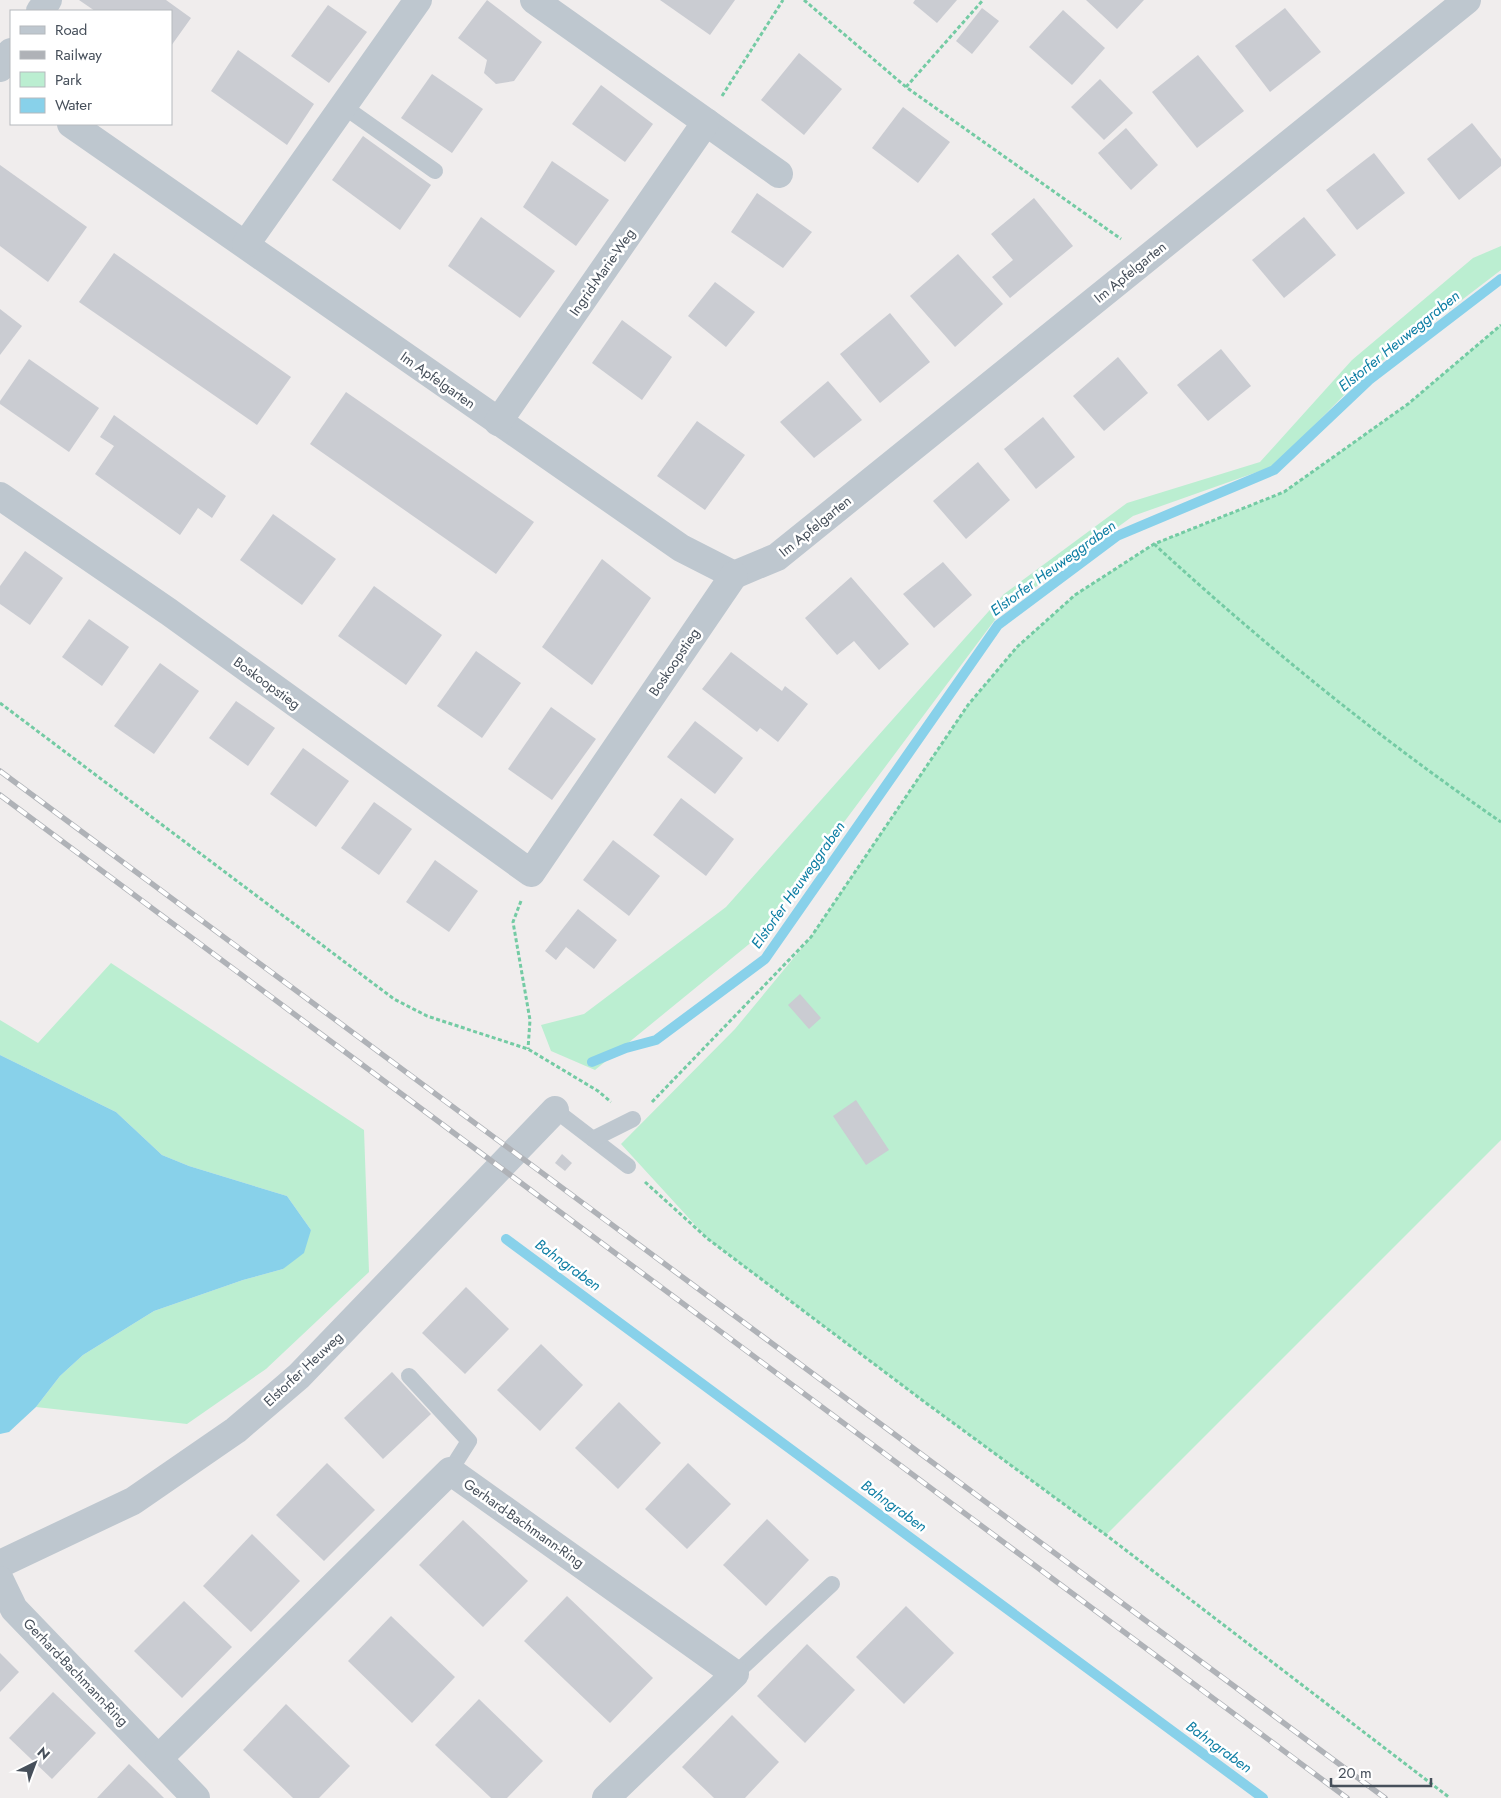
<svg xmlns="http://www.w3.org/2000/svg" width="1501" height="1798" font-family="Jost,sans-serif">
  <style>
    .green { fill: #bbeed1 }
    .water { fill: #88d1ea }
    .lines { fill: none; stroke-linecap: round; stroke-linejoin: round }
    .stream { stroke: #88d1ea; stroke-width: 10 }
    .building { fill: #caccd2 }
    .path { stroke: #74cba4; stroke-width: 3; stroke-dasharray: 4 2.5; stroke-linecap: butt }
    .service { stroke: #bec7cf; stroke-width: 16 }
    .minor { stroke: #bec7cf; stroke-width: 28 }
    .rail-casing { stroke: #afb2b7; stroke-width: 5.5 }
    .rail { stroke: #fff; stroke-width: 4; stroke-dasharray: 11; stroke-linecap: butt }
    .labels { text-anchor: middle; stroke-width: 5; stroke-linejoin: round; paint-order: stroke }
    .street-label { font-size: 14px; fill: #464f5a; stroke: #fff }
    .water-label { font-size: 15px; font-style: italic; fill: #0e7ea4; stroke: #fff }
  </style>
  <rect width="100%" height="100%" fill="#f0eded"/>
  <g class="green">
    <path d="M 1501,246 L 1501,270 L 1365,374 L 1274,466 L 1133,516 L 1000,613 L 759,936 L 595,1070 L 551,1051 L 541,1025 L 584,1014 L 726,907 L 1004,594 L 1127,503 L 1260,462 L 1352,360 L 1473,258 Z"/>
    <path d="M 1501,325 L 1501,1140 L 1106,1535 L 926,1403 L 708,1239 L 621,1144 L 735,1029 L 811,937 L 968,705 L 1017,647 L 1075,595 L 1154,544 L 1284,492 L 1408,404 Z"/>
    <path d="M 111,963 L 364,1130 L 369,1272 L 266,1369 L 187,1424 L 36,1407 L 60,1376 L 83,1355 L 154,1311 L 243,1280 L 283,1269 L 311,1230 L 287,1196 L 189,1166 L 162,1155 L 116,1112 L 0,1055 L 0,1020 L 38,1043 Z"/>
  </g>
  <path class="water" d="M 0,1055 L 116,1112 L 162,1155 L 189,1166 L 287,1196 L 311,1230 L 304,1253 L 283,1269 L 243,1280 L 154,1311 L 83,1355 L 60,1376 L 36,1407 L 9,1432 L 0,1434 Z"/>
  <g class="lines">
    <g class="stream">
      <path d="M 592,1062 L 626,1048 L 656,1040 L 765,959 L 998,625 L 1117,536 L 1274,470 L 1369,380 L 1501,279"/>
      <path d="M 506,1239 L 1263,1798"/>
    </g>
  </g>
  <g class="building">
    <path d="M 79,0 L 166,0 L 191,18 L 171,46 L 171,11 L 95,11 Z"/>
    <path d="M 487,0 L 542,42 L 514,81 L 496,84 L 484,73 L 487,60 L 458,38 Z"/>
    <path d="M 660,0 L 735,0 L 710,35 Z"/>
    <path d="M 915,0 L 957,0 L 937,23 L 913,3 Z"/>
    <path d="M 1086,0 L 1144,0 L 1117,29 Z"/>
    <path d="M 328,5 L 367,32 L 329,83 L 291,56 Z"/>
    <path d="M 982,8 L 999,21 L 972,54 L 956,41 Z"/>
    <path d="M 1285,8 L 1321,52 L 1270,92 L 1235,46 Z"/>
    <path d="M 1063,10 L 1105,48 L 1072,85 L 1029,47 Z"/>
    <path d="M 238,50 L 314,104 L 287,145 L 211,91 Z"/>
    <path d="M 799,53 L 842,89 L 804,135 L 761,100 Z"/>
    <path d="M 1198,55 L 1244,111 L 1197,148 L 1152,92 Z"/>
    <path d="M 432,74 L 483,109 L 452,153 L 401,118 Z"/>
    <path d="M 1100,79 L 1133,113 L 1104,140 L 1071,107 Z"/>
    <path d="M 601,85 L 653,124 L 625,162 L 572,124 Z"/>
    <path d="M 903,107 L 950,142 L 918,183 L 872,148 Z"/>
    <path d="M 1472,123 L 1501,159 L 1501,166 L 1459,200 L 1427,159 Z"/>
    <path d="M 1126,128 L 1158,165 L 1131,190 L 1098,153 Z"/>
    <path d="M 363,136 L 431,185 L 400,230 L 332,180 Z"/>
    <path d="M 1374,153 L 1405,193 L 1357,230 L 1326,190 Z"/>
    <path d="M 552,161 L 609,200 L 576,246 L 523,207 Z"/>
    <path d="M 0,165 L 87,227 L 48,282 L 0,246 Z"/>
    <path d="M 757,193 L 812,232 L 783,268 L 731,232 Z"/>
    <path d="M 1034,198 L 1073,246 L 1010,298 L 992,277 L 1013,260 L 991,234 Z"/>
    <path d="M 481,217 L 555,271 L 520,318 L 448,266 Z"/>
    <path d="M 1304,217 L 1336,255 L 1284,298 L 1252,260 Z"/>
    <path d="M 114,253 L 291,377 L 257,425 L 79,302 Z"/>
    <path d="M 958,254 L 1003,304 L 955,347 L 910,296 Z"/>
    <path d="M 715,282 L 755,312 L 726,347 L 688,316 Z"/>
    <path d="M 0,309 L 22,326 L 0,355 Z"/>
    <path d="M 890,313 L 930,362 L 880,403 L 840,354 Z"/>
    <path d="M 622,320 L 672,357 L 642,400 L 592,363 Z"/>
    <path d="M 1221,349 L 1251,386 L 1208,421 L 1177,385 Z"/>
    <path d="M 1118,357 L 1148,393 L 1104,431 L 1073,396 Z"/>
    <path d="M 29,359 L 99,408 L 69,452 L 0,404 L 0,401 Z"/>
    <path d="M 828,381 L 862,420 L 814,458 L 780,422 Z"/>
    <path d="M 346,392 L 534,522 L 496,574 L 310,444 Z"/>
    <path d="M 114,415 L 226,496 L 212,518 L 198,508 L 180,535 L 95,474 L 114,446 L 100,437 Z"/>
    <path d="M 1043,417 L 1075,457 L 1036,489 L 1004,449 Z"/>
    <path d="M 697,421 L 745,455 L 705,510 L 657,476 Z"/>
    <path d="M 978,462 L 1010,500 L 966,539 L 933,501 Z"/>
    <path d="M 273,514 L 336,559 L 302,605 L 240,560 Z"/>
    <path d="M 25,551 L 63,578 L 30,625 L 0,604 L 0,586 Z"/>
    <path d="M 602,559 L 651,598 L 592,685 L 542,647 Z"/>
    <path d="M 943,562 L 972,595 L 934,628 L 903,594 Z"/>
    <path d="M 851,577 L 909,644 L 879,670 L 854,641 L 837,655 L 805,618 Z"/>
    <path d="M 374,586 L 442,635 L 406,685 L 338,636 Z"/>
    <path d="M 89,619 L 129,647 L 102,686 L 62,657 Z"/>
    <path d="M 476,651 L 521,683 L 482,738 L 437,706 Z"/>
    <path d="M 731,652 L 782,691 L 785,686 L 808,704 L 778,742 L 760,728 L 757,732 L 702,689 Z"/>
    <path d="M 160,663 L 199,691 L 154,754 L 114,726 Z"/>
    <path d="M 236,701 L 275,728 L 248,766 L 209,738 Z"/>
    <path d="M 551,707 L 596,739 L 552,800 L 508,769 Z"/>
    <path d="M 695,721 L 743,758 L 715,794 L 667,757 Z"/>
    <path d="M 303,748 L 349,781 L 316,827 L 270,794 Z"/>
    <path d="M 681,798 L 734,839 L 706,876 L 653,835 Z"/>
    <path d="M 374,802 L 412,829 L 379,875 L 341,848 Z"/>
    <path d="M 613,840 L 660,876 L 629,916 L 583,880 Z"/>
    <path d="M 435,860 L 478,891 L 449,932 L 406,902 Z"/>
    <path d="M 578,909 L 617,940 L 594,969 L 566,947 L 556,960 L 545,951 Z"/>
    <path d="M 800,994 L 821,1018 L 809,1029 L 788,1005 Z"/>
    <path d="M 856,1100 L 889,1150 L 866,1165 L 833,1116 Z"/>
    <path d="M 562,1154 L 572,1163 L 565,1171 L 555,1163 Z"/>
    <path d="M 466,1287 L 509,1329 L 465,1374 L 422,1333 Z"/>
    <path d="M 541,1344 L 583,1385 L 540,1431 L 497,1390 Z"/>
    <path d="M 392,1372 L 431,1414 L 383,1459 L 344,1418 Z"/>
    <path d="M 619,1402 L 661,1443 L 618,1489 L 575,1448 Z"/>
    <path d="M 327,1463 L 375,1510 L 324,1561 L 276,1515 Z"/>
    <path d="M 688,1463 L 731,1504 L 687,1549 L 645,1509 Z"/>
    <path d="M 767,1519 L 809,1560 L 766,1606 L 723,1565 Z"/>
    <path d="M 463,1520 L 528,1581 L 483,1627 L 419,1565 Z"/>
    <path d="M 252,1534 L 300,1581 L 251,1632 L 203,1586 Z"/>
    <path d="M 567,1596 L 653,1678 L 610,1723 L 524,1641 Z"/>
    <path d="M 184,1601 L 232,1647 L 182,1698 L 134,1651 Z"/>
    <path d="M 906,1606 L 954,1653 L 904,1704 L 856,1657 Z"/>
    <path d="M 391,1616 L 455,1677 L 412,1723 L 348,1661 Z"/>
    <path d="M 807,1644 L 855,1690 L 805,1743 L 757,1696 Z"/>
    <path d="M 0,1653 L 19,1672 L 0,1692 Z"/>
    <path d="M 53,1692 L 96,1733 L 52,1779 L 9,1738 Z"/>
    <path d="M 479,1699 L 543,1761 L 507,1798 L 491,1798 L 435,1745 Z"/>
    <path d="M 286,1704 L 350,1766 L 319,1798 L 293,1798 L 243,1750 Z"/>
    <path d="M 732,1715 L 779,1762 L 745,1798 L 714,1798 L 682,1767 Z"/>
    <path d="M 129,1764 L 151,1785 L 164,1798 L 97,1798 Z"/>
  </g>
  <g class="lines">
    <g class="path">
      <path d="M 804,0 L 906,87 L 1121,239"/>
      <path d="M 906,87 L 983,0"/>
      <path d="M 722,96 L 783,0"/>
      <path d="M 1154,544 C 1264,645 1379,738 1501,822"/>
      <path d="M 0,703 L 394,999 L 427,1016 L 528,1049 L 598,1091 L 611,1102"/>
      <path d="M 521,901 L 513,922 L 530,1020 L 528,1049"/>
      <path d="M 652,1102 L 811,937 L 968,705 L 1017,647 L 1075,595 L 1154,544 L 1284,492 L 1408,404 L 1501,325"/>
      <path d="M 645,1182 L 708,1239 L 926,1403 L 1106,1535 L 1450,1798"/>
    </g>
    <g class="service">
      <path d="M 343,106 L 435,171"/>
      <path d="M 555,1110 L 628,1166"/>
      <path d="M 593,1139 L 633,1119"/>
      <path d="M 409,1376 L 469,1441 L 450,1471"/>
      <path d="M 735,1674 L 832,1584"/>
    </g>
    <g class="minor">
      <path d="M 40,11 L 48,0"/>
      <path d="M 0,68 L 11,52"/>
      <path d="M 706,122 L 779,174"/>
      <path d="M 71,124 L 681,548 L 734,575 L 777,557 L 1467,0"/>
      <path d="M 246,244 L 418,0"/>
      <path d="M 498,422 L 706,122 L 534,0"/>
      <path d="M 0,496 L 169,612 L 531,873 L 734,575"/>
      <path d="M 0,1564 L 133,1501 L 236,1430 L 299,1376 L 555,1110"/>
      <path d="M 0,1580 L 14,1609 L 196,1798"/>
      <path d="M 159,1758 L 450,1471 L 735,1674 L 606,1798"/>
    </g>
    <g class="rail-casing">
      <g id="rail">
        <path d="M 0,771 L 1385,1798"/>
        <path d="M 0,795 L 1347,1798"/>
      </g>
    </g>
    <use href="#rail" class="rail"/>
  </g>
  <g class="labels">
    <g class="street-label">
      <text transform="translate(602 272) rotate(-55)" y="5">Ingrid-Marie-Weg</text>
      <text transform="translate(1130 272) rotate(-39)" y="5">Im Apfelgarten</text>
      <text transform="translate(438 380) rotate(35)" y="5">Im Apfelgarten</text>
      <text transform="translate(815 526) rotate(-39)" y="5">Im Apfelgarten</text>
      <text transform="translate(674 662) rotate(-56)" y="5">Boskoopstieg</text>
      <text transform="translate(267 683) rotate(36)" y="5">Boskoopstieg</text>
      <text transform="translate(303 1369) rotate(-43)" y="5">Elstorfer Heuweg</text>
      <text transform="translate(524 1523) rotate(35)" y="5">Gerhard-Bachmann-Ring</text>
      <text transform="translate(76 1672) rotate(46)" y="5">Gerhard-Bachmann-Ring</text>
    </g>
    <g class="water-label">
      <text transform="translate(1399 341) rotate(-39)" y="5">Elstorfer Heuweggraben</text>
      <text transform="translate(1053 568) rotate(-36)" y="5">Elstorfer Heuweggraben</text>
      <text transform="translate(798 885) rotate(-55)" y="5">Elstorfer Heuweggraben</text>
      <text transform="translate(568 1265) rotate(36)" y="5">Bahngraben</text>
      <text transform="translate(894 1506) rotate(36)" y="5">Bahngraben</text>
      <text transform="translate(1219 1747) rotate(36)" y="5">Bahngraben</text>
    </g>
  </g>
  <rect x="10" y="10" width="162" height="115" fill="#ffffff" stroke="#b5b9bd"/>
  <rect x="20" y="26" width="25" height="8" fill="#bec7cf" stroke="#b5b9bd"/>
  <text x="55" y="35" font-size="15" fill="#464f5a">Road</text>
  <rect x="20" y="51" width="25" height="8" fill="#afb2b7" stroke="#b5b9bd"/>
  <text x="55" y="60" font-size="15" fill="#464f5a">Railway</text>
  <rect x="20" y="72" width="25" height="15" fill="#bbeed1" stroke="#b5b9bd"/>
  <text x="55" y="85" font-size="15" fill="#464f5a">Park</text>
  <rect x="20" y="98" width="25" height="15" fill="#88d1ea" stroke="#b5b9bd"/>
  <text x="55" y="110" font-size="15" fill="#464f5a">Water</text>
  <g transform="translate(35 1763) rotate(42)" stroke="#ffffff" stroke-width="4" paint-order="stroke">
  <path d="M0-4L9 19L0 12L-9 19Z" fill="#464f5a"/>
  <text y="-8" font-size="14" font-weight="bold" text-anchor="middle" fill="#464f5a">N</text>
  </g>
  <path d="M1331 1778v8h100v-8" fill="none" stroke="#464f5a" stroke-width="2.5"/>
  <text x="1338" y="1778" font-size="15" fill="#464f5a" stroke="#ffffff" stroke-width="4" paint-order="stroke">20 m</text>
</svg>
